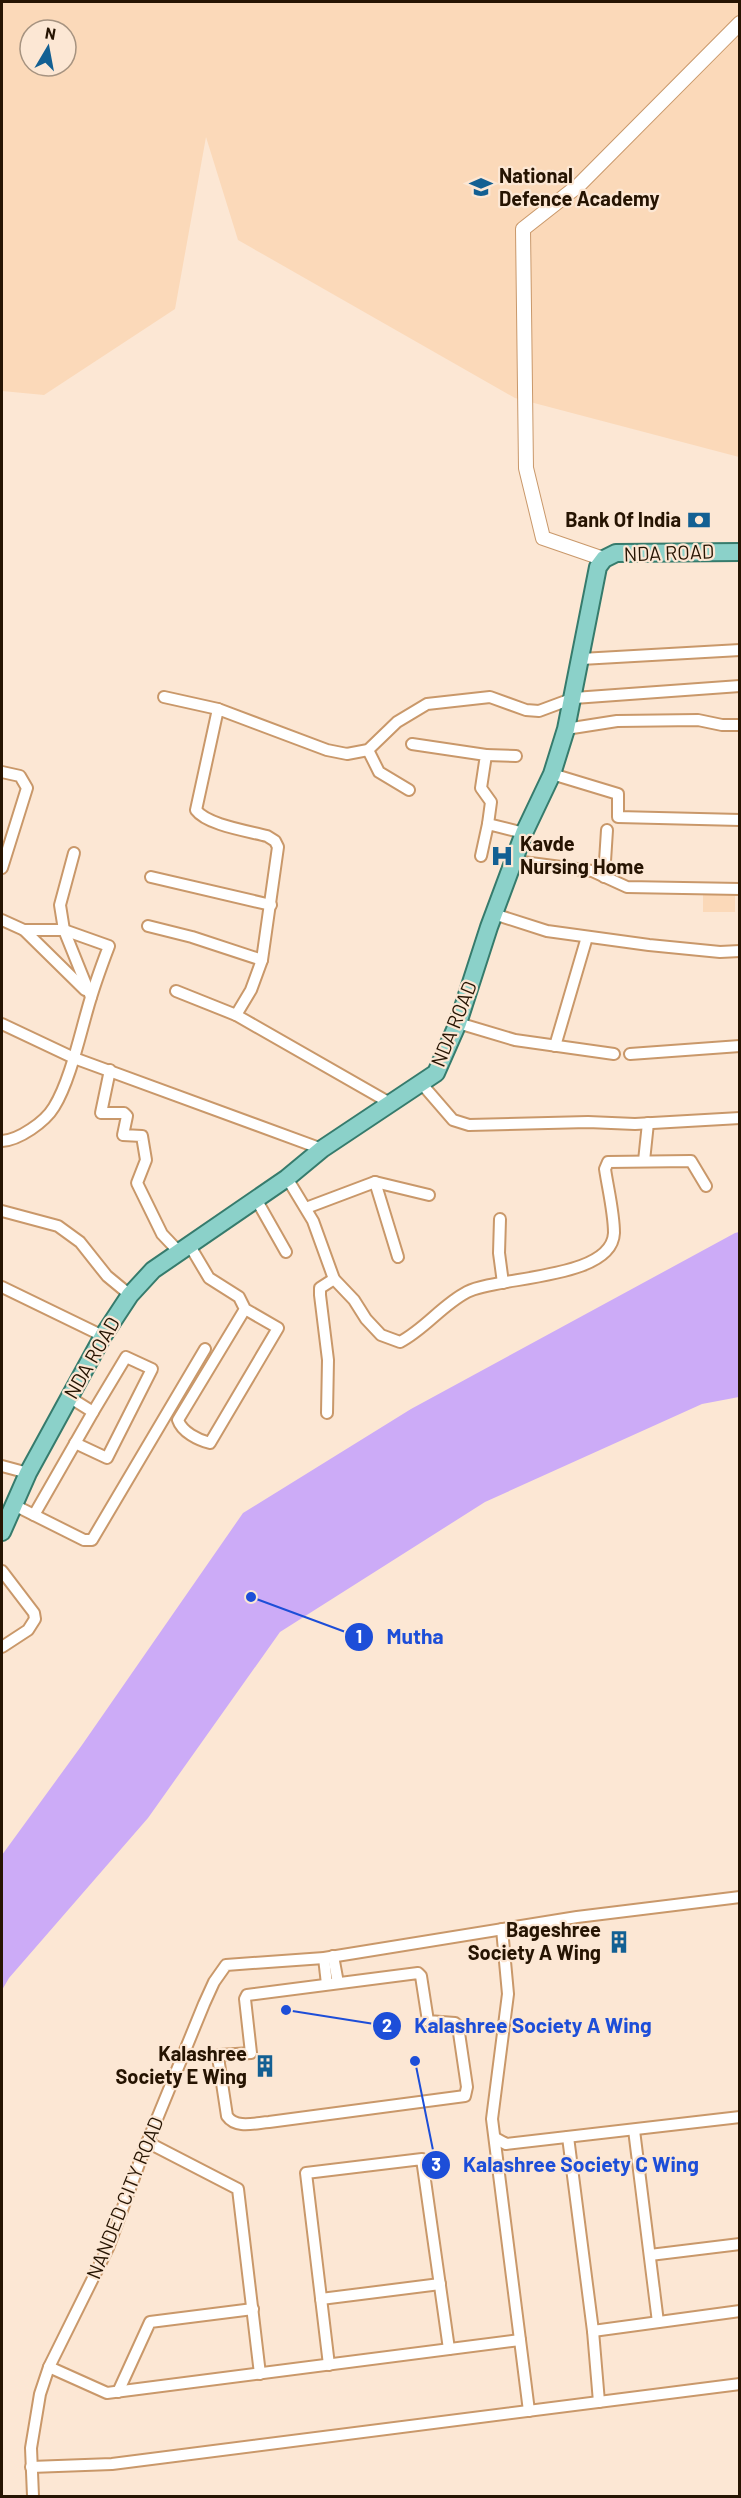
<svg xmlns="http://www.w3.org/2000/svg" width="741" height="2498" font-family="Barlow,sans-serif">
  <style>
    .built { fill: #fbd9b9; fill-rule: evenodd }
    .water { fill: #ccabf7 }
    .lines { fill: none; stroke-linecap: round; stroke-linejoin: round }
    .minor-casing { stroke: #c9986a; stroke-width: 14 }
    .tertiary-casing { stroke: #c9986a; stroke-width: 16 }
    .primary-casing { stroke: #367b6c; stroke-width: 20 }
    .minor { stroke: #fff; stroke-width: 10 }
    .tertiary { stroke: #fff; stroke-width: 14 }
    .primary { stroke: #8bd1c9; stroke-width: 16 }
    .labels { text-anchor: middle; stroke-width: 4.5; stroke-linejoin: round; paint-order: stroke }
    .poi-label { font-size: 20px; font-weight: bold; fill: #261402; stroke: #fce7d4; text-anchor: end }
    .street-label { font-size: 20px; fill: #261402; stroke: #fce7d4 }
    .leader { fill: none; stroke: #1d4ed8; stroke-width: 2 }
    .callout-dot { fill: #1d4ed8; stroke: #fce7d4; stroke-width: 2 }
    .mark-label { font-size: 18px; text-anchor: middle; font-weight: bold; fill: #fff }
    .callout-label { font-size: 21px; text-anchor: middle; font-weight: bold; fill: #1d4ed8; stroke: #fce7d4; stroke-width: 4.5; stroke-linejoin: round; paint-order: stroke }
  </style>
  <rect width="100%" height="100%" fill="#fce7d4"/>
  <g class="built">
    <path d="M 2,2 L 739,2 L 739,457 L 515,398 L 238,240 L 206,137 L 175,309 L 44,395 L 2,391 ZM 30,30 L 66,30 L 66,66 L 30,66 Z"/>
    <rect x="703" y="892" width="32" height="20"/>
  </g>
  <path class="water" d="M 739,1232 L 739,1397 L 702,1404 L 485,1502 L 280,1632 L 148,1818 L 9,1978 L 2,1990 L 2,1855 L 82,1745 L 243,1513 L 411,1409 L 735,1233 Z"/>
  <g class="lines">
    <g class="minor-casing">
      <g id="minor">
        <path d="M 581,659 L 740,650"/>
        <path d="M 164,697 L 218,709"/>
        <path d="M 566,729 L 617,721 L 698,720 L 722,725 L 740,725"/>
        <path d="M 412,744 L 486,755 L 481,788 L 491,802 L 488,824"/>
        <path d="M 368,750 L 379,772 L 409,790"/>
        <path d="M 486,755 L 516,756"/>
        <path d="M 2,772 L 20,776 L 27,788 L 2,868"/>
        <path d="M 552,774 L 618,794 L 618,817 L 740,820"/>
        <path d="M 74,853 L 60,905 L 64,930 L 91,997"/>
        <path d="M 481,856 L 488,824 L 524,833"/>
        <path d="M 515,861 L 592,871 L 627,887 L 740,889"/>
        <path d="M 151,877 L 271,905"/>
        <path d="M 604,877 L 607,830"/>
        <path d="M 494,914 L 547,931 L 649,945 L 720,952 L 740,951"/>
        <path d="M 2,920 L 24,930 L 85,990"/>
        <path d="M 148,926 L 192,937 L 262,960"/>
        <path d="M 176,991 L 236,1015"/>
        <path d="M 458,1023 L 515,1040 L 614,1054"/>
        <path d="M 2,1024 L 74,1058 L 322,1149"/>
        <path d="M 555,1046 L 587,937"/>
        <path d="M 630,1054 L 740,1046"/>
        <path d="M 110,1070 L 101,1113 L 124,1113 L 127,1116 L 123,1135 L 142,1136 L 146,1160 L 137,1183 L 162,1234 L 180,1253"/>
        <path d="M 421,1083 L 453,1120 L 469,1125 L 588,1122 L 635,1124 L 740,1118"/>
        <path d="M 390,1103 L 236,1015 L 251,990 L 262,960 L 278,847 L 275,841 L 267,836 C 248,831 207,825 196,810 L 218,709 L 327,750 L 347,754 L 368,750 L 397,722 L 427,704 L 490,697 L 526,710 L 539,711 L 574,698 L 740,686"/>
        <path d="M 2,1141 C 19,1140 45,1122 54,1107 C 69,1083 79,1039 87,1011 C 93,989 101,967 109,946 L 64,930 L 24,930"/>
        <path d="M 644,1161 L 648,1123"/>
        <path d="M 287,1178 L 313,1221 L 334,1279 L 354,1300 L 366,1319 L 381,1335 L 400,1342 C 425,1329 442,1305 467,1292 C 497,1276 612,1280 614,1233 C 614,1213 608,1189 605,1169 L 608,1162 L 691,1161 L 706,1186"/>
        <path d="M 375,1182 L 398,1257"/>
        <path d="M 256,1199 L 286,1252"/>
        <path d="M 306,1208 L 375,1182 L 429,1195"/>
        <path d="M 2,1211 L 58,1226 L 80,1242 L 107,1276 L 130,1295"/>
        <path d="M 500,1219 L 499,1253 L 503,1283"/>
        <path d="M 190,1246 L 209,1278 L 239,1297 L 245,1309 L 178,1420 C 182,1432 198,1440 210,1443 L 278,1328 L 245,1309"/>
        <path d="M 2,1287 L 103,1336"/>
        <path d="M 327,1413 L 328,1360 L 320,1295 L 320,1288 L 334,1279"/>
        <path d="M 75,1443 L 107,1458 L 152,1369 L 126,1357 L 93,1412"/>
        <path d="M 2,1466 L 28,1473"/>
        <path d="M 14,1505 L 34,1515 L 93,1412 L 69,1397"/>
        <path d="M 34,1515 L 84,1540 L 92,1540 L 205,1349"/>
        <path d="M 2,1571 L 34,1613 L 35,1619 L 28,1630 L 2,1647"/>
        <path d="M 502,1929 L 508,1994 L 492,2119 L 529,2411"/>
        <path d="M 333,1956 L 338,1983"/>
        <path d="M 324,1958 L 327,1984"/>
        <path d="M 418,1973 L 421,1976 L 428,2021 L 455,2023 L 458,2026 L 467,2087 L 465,2096 L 269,2122 C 255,2123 236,2129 227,2116 L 218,2057 L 220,2055 L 251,2053 L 245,1999 L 247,1995 Z"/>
        <path d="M 634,2130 L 658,2322"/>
        <path d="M 568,2137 L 593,2331 L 740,2311"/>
        <path d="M 495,2138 L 506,2144 L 740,2117"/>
        <path d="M 147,2142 L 238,2189 L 260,2374"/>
        <path d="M 650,2255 L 740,2244"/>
        <path d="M 321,2299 L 440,2284"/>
        <path d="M 593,2331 L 599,2402"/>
        <path d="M 329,2365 L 306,2173 L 422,2159 L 449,2349"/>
        <path d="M 49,2367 L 107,2393 L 520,2340"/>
        <path d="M 118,2392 L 150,2322 L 253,2309"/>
        <path d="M 31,2467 L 112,2464 L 740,2384"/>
        <path d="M 33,2496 L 31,2448 L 40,2394 L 49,2367 L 108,2248 L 143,2153 L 204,2004 L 214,1982 L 226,1965 L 324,1958 L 577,1917 L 740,1897"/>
      </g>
    </g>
    <g class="tertiary-casing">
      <path id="tertiary" d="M 604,559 L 543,538 L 526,468 L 523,229 L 579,185 L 740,23"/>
    </g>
    <g class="primary-casing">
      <path id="primary" d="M 2,1532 L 28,1473 L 103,1336 L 130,1295 L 153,1270 L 287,1178 L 322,1149 L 436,1073 L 458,1023 L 489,927 L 524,833 L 552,774 L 566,729 L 598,567 L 604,559 L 616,553 L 740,552"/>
    </g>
    <use href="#minor" class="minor"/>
    <use href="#tertiary" class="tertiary"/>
    <use href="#primary" class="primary"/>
  </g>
  <defs>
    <g id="university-bare" transform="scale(1.8)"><path d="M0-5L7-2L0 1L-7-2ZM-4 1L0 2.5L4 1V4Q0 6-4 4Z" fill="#136093" stroke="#fce7d4" stroke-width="2.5" paint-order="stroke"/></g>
    <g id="bank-bare" transform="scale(1.8)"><path d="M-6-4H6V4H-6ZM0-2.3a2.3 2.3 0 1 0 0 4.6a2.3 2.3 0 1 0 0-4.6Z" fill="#136093" stroke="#fce7d4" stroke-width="2.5" paint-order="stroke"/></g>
    <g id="hospital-bare" transform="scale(1.8)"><path d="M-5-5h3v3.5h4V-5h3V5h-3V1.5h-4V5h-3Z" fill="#136093" stroke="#fce7d4" stroke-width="2.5" paint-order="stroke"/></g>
    <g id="building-bare" transform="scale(1.8)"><path d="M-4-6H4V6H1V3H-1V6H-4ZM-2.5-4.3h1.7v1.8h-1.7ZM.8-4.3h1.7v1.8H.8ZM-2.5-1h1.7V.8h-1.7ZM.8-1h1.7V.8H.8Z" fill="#136093" stroke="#fce7d4" stroke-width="2.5" paint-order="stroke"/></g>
  </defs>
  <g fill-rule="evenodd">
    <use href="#university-bare" x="481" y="187"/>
    <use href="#bank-bare" x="699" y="520"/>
    <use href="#hospital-bare" x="502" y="856"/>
    <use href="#building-bare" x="619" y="1942"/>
    <use href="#building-bare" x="265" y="2066"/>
  </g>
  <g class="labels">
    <g class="poi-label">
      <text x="499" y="183" text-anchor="start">National<tspan x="499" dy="23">Defence Academy</tspan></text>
      <text x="681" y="527">Bank Of India</text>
      <text x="520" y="851" text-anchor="start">Kavde<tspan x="520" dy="23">Nursing Home</tspan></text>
      <text x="601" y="1937">Bageshree<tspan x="601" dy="23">Society A Wing</tspan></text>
      <text x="247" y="2061">Kalashree<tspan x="247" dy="23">Society E Wing</tspan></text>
    </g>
    <g class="street-label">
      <text transform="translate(669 553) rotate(-2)" y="7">NDA ROAD</text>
      <text transform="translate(454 1024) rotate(-68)" y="7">NDA ROAD</text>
      <text transform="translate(92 1358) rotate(-60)" y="7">NDA ROAD</text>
      <text transform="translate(125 2198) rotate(-68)" y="7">NANDED CITY ROAD</text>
    </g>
  </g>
  <path class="leader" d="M251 1597L359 1637M286 2010L387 2026M415 2061L436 2165"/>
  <g class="callout-dot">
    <circle cx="251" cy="1597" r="6"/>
    <circle cx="286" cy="2010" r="6"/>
    <circle cx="415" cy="2061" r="6"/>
    <circle cx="359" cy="1637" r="15"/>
    <circle cx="387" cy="2026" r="15"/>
    <circle cx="436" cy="2165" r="15"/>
  </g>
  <g class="mark-label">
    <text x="359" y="1643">1</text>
    <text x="387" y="2032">2</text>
    <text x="436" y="2171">3</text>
  </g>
  <g class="callout-label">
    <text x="415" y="1644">Mutha</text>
    <text x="533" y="2033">Kalashree Society A Wing</text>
    <text x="581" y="2172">Kalashree Society C Wing</text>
  </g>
  <rect width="741" height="2498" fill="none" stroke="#261402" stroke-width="6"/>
  <g transform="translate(48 48) rotate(10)"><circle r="28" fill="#fce7d4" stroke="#a69380" stroke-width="1.5"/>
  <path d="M0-4.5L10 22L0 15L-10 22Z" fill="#136093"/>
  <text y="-9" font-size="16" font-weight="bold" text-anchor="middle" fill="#261402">N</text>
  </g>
</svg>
